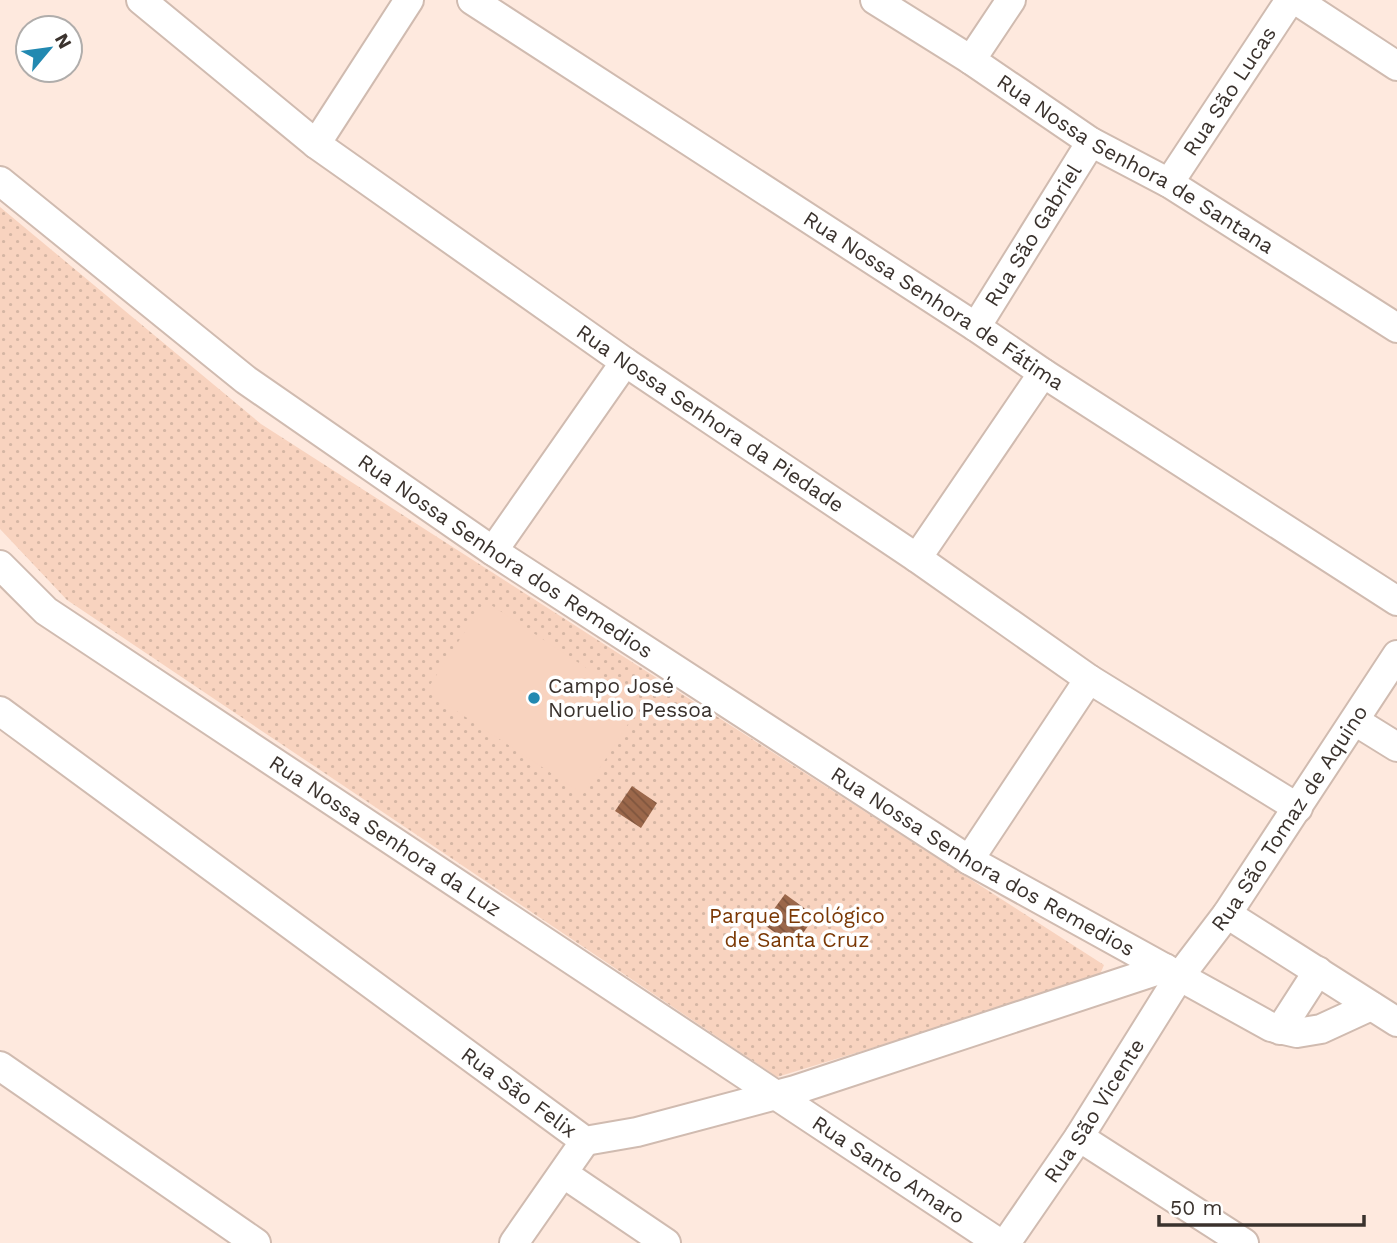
<svg xmlns="http://www.w3.org/2000/svg" width="1397" height="1243" font-family="'Work Sans',sans-serif">
  <style>
    .park { fill: url(#park-dots) }
    .garden { fill: #f8d3bf }
    .building { fill: url(#building-back-hatch) }
    .lines { fill: none; stroke-linecap: round; stroke-linejoin: round }
    .street-casing { stroke: #d0bbb0; stroke-width: 32 }
    .street { stroke: #fff; stroke-width: 28 }
    .poi-dot { fill: #2289b1; stroke: #fff; stroke-width: 2.5 }
    .labels { text-anchor: middle; stroke-width: 7; stroke-linejoin: round; paint-order: stroke }
    .street-label { font-size: 21px; fill: #3a322d; stroke: #fff }
    .poi-label { font-size: 21px; fill: #3a322d; stroke: #fff; text-anchor: start }
    .park-label { font-size: 21px; fill: #7b3804; stroke: #fff }
  </style>
  <defs>
    <pattern id="park-dots" width="8" height="8" patternUnits="userSpaceOnUse" patternTransform="scale(1.75)"><rect width="8" height="8" fill="#f8d3bf"/><path d="M2 2h.1M6 6h.1" fill="none" stroke="#d5b6a4" stroke-width="1.8" stroke-linecap="round"/></pattern>
    <pattern id="building-back-hatch" width="6" height="6" patternUnits="userSpaceOnUse" patternTransform="scale(1.75)"><rect width="6" height="6" fill="#9b674a"/><path d="M-1 5l2 2M0 0l6 6M5-1l2 2" fill="none" stroke="#7f553e"/></pattern>
  </defs>
  <rect width="100%" height="100%" fill="#fee9de"/>
  <path class="park" d="M 0,207 L 261,424 L 1104,965 L 1098,979 L 777,1077 L 67,600 L 0,529 Z"/>
  <path class="garden" d="M 485,601 L 641,704 L 583,794 L 426,691 Z"/>
  <g class="building">
    <path d="M 632,786 L 657,803 L 641,828 L 615,811 Z"/>
    <path d="M 785,894 L 815,916 L 794,946 L 763,924 Z"/>
  </g>
  <g class="lines">
    <g class="street-casing">
      <g id="street">
        <path id="s1" d="M 141,0 L 316,144 L 625,362 L 917,558 L 1089,679 L 1298,808"/>
        <path id="s2" d="M 472,0 L 976,327 L 1043,373 L 1397,601"/>
        <path id="s3" d="M 875,0 L 971,60 L 1091,142 L 1169,183 L 1397,328"/>
        <path d="M 1296,0 L 1397,66"/>
        <path d="M 971,60 L 1011,0"/>
        <path d="M 316,144 L 409,0"/>
        <path id="s4" d="M 0,181 L 246,380 L 493,551 L 969,860 L 1271,1027 L 1297,1033 L 1321,1029 L 1371,1006"/>
        <path id="s5" d="M 1169,183 L 1290,0"/>
        <path id="s6" d="M 976,327 L 1091,142"/>
        <path d="M 493,551 L 625,362"/>
        <path d="M 917,558 L 1043,373"/>
        <path id="s7" d="M 0,565 L 46,611 L 999,1243"/>
        <path id="s8" d="M 0,711 L 585,1141 L 637,1132 L 795,1090 L 1165,968"/>
        <path d="M 1355,721 L 1397,747"/>
        <path d="M 969,860 L 1089,679"/>
        <path d="M 1227,914 L 1397,1022"/>
        <path d="M 1280,1030 L 1318,971"/>
        <path d="M 0,1066 L 256,1243"/>
        <path d="M 1079,1137 L 1244,1243"/>
        <path d="M 564,1174 L 666,1243"/>
        <path d="M 514,1243 L 585,1141"/>
        <path id="s9" d="M 1006,1243 L 1079,1137 L 1179,977 L 1227,914 L 1397,655"/>
      </g>
    </g>
    <use href="#street" class="street"/>
  </g>
  <circle class="poi-dot" cx="534" cy="698" r="7"/>
  <g class="labels">
    <g class="street-label">
      <text dy="7" stroke="none"><textPath href="#s5" startOffset="110">Rua São Lucas</textPath></text>
      <text dy="7" stroke="none"><textPath href="#s3" startOffset="308">Rua Nossa Senhora de Santana</textPath></text>
      <text dy="7" stroke="none"><textPath href="#s6" startOffset="108">Rua São Gabriel</textPath></text>
      <text dy="7" stroke="none"><textPath href="#s2" startOffset="551">Rua Nossa Senhora de Fátima</textPath></text>
      <text dy="7" stroke="none"><textPath href="#s1" startOffset="707">Rua Nossa Senhora da Piedade</textPath></text>
      <text dy="7" stroke="none"><textPath href="#s4" startOffset="630">Rua Nossa Senhora dos Remedios</textPath></text>
      <text dy="7" stroke="none"><textPath href="#s9" startOffset="511">Rua São Tomaz de Aquino</textPath></text>
      <text dy="7" stroke="none"><textPath href="#s7" startOffset="472">Rua Nossa Senhora da Luz</textPath></text>
      <text dy="7" stroke="none"><textPath href="#s4" startOffset="1197">Rua Nossa Senhora dos Remedios</textPath></text>
      <text dy="7" stroke="none"><textPath href="#s8" startOffset="644">Rua São Felix</textPath></text>
      <text dy="7" stroke="none"><textPath href="#s9" startOffset="159">Rua São Vicente</textPath></text>
      <text dy="7" stroke="none"><textPath href="#s7" startOffset="1076">Rua Santo Amaro</textPath></text>
    </g>
    <g class="poi-label">
      <text x="548" y="693">Campo José<tspan x="548" dy="24">Noruelio Pessoa</tspan></text>
    </g>
    <g class="park-label">
      <text x="797" y="923">Parque Ecológico<tspan x="797" dy="24">de Santa Cruz</tspan></text>
    </g>
  </g>
  <g transform="translate(49 49) rotate(61)"><circle r="33" fill="#ffffff" stroke="#b0adab" stroke-width="2"/>
  <path d="M0-5L12 26L0 18L-12 26Z" fill="#2289b1"/>
  <text y="-10" font-size="19" font-weight="bold" text-anchor="middle" fill="#3a322d">N</text>
  </g>
  <path d="M1159 1215v10h205v-10" fill="none" stroke="#3a322d" stroke-width="3.5"/>
  <text x="1170" y="1215" font-size="21" fill="#3a322d" stroke="#ffffff" stroke-width="5" paint-order="stroke">50 m</text>
</svg>
